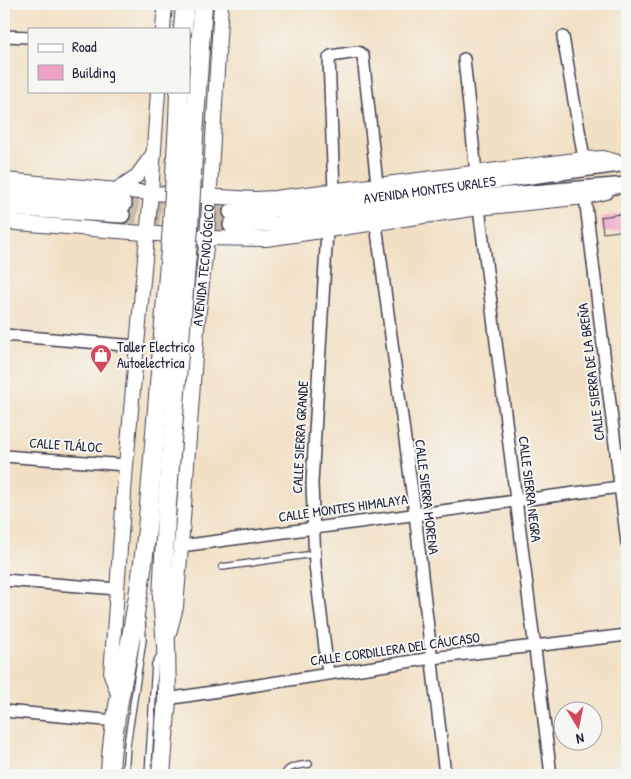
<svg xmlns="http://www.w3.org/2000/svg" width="631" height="779" font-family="'Patrick Hand',sans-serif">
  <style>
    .building { fill: #eea2c4 }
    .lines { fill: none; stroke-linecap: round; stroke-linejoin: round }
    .secondary-tunnel { stroke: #c8baa9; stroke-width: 15; stroke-dasharray: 15 8; stroke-linecap: butt }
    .service-casing { stroke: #413e50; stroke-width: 8 }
    .minor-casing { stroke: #413e50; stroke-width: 14 }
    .tertiary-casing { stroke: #413e50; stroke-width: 16 }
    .secondary-casing { stroke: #413e50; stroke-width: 18 }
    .primary-casing { stroke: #413e50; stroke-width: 20 }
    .service { stroke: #fff; stroke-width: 5.5 }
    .minor { stroke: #fff; stroke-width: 11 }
    .tertiary { stroke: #fff; stroke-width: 14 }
    .secondary { stroke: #fff; stroke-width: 15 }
    .primary { stroke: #fff; stroke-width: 18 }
    .primary-bridge-casing { stroke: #413e50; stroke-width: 20; stroke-linecap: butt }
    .primary-bridge { stroke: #fff; stroke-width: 18 }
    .labels { text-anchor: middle; stroke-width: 4; stroke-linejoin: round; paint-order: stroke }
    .street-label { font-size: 14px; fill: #22223b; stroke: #f6f6f2 }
    .poi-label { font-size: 14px; fill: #22223b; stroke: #f6f6f2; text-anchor: start }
  </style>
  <rect width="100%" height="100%" fill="#f6f6f2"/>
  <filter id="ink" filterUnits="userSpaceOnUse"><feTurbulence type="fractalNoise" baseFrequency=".02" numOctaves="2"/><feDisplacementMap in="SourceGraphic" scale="10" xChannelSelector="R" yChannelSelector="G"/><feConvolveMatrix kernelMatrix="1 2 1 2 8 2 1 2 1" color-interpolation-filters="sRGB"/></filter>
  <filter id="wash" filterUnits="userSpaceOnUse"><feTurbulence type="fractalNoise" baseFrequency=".0096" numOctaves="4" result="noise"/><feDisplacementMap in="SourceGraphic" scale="20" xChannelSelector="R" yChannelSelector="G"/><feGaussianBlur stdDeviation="1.12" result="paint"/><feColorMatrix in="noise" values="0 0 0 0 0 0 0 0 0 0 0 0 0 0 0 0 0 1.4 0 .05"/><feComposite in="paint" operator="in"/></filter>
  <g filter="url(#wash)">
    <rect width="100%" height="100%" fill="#f2e0c4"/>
    <g id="blocks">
      <path class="building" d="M 627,213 L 627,230 L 603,233 L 601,217 Z"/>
    </g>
  </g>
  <g filter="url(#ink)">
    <use href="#blocks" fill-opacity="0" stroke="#413e50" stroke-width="1"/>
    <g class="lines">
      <g class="secondary-tunnel">
        <path d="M 124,204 L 231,212"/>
        <path d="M 122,215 L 231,225"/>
      </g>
      <g class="service-casing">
        <g id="service">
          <path d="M 222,567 L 314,554"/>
          <path d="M 125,775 L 127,745 L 143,640 L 142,620"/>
          <path d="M 148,775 L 155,664 L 161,654"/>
          <path d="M 285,775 C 287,765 301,766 309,764"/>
        </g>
      </g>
      <g class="minor-casing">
        <g id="minor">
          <path d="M 4,36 L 29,37"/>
          <path d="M 563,37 L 584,159"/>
          <path d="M 464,59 L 476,172"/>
          <path d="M 334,191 L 329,58 L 331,56 L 357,52 L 360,53 L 363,56 L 377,184"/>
          <path d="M 585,197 L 627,543"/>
          <path d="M 479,208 L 551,775"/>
          <path d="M 376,224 L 415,514 L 445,775"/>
          <path d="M 327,231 L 312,483 L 315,565 L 328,673"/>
          <path d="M 4,335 L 136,346"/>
          <path d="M 4,456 L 126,465"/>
          <path d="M 181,546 L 627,486"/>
          <path d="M 4,580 L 117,589"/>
          <path d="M 167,699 L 432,658 L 627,635"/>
          <path d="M 4,711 L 116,721"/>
        </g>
      </g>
      <g class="tertiary-casing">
        <g id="tertiary">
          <path d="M 163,29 L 165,4"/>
          <path d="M 4,180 L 151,193 L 255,199 L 275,198 L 584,159 L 603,158 L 621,163"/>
          <path d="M 116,190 L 137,176 L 153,154"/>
          <path d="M 4,222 L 207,238 L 266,239 L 479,208 L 585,197 L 606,192"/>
          <path id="s1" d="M 168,637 L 176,607 L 181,546 L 197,329 L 207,238 L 221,4"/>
          <path d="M 119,697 L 111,674 L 126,465 L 151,193 L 158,91"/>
        </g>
      </g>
      <g class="secondary-casing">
        <g id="secondary">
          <path d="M 4,194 L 124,204"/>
          <path d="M 4,208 L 122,215"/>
          <path id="s2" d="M 231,212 L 294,208 L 627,163"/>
          <path d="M 231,225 L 276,224 L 484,197 L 627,185"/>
        </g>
      </g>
      <g class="primary-casing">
        <g id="primary">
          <path d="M 183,29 L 185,4"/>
          <path d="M 195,120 L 203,4"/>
          <path d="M 178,121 L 179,91"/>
          <path d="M 110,775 C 111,736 120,696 127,658 C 136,611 144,565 148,518"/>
          <path d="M 161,775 L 167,699 L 166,645 L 162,599 L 166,517"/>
        </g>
      </g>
      <use href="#service" class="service"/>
      <use href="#minor" class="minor"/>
      <use href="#tertiary" class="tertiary"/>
      <use href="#secondary" class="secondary"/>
      <use href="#primary" class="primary"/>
      <g class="primary-bridge-casing">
        <g id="primary-bridge">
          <path d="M 166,517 L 189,228 L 195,120"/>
          <path d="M 148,518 L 172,226 L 178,121"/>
        </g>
      </g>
      <use href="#primary-bridge" class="primary-bridge"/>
    </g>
  </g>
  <defs>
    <g id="shop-pin" transform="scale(1.125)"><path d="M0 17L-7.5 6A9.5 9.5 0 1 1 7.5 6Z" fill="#d1495b" stroke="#f6f6f2"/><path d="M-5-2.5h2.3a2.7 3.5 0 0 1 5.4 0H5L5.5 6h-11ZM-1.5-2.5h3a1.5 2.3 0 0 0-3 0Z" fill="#fff"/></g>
  </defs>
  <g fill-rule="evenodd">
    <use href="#shop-pin" x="101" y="355"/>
  </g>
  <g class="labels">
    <g class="street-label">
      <text dy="5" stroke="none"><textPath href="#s2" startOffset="200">AVENIDA MONTES URALES</textPath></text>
      <text dy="5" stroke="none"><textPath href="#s1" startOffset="374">AVENIDA TECNOLÓGICO</textPath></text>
      <text transform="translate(591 372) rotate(-97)" y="5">CALLE SIERRA DE LA BREÑA</text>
      <text transform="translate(300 437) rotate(-87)" y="5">CALLE SIERRA GRANDE</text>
      <text transform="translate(66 445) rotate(4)" y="5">CALLE TLÁLOC</text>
      <text transform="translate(530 489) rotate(83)" y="5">CALLE SIERRA NEGRA</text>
      <text transform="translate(427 497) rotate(83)" y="5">CALLE SIERRA MORENA</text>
      <text transform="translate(343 508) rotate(-8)" y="5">CALLE MONTES HIMALAYA</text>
      <text transform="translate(395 649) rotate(-8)" y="5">CALLE CORDILLERA DEL CÁUCASO</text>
    </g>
    <g class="poi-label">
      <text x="117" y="352">Taller Electrico<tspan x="117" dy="16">Autoelectrica</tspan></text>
    </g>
  </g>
  <rect width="631" height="779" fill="none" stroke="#f6f6f2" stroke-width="20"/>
  <rect x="28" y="28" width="162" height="65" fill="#f6f6f2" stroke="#a1a1a9"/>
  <rect x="38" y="44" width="25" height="8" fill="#ffffff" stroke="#a1a1a9"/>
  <text x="72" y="52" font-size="15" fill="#22223b">Road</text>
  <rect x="38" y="65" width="25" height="15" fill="#eea2c4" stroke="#a1a1a9"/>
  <text x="72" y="78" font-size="15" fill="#22223b">Building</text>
  <g transform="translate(578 726) rotate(170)"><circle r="24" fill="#f6f6f2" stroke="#a1a1a9"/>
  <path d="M0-4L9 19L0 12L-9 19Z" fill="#d1495b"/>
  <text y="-8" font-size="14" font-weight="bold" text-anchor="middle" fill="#22223b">N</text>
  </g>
</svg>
